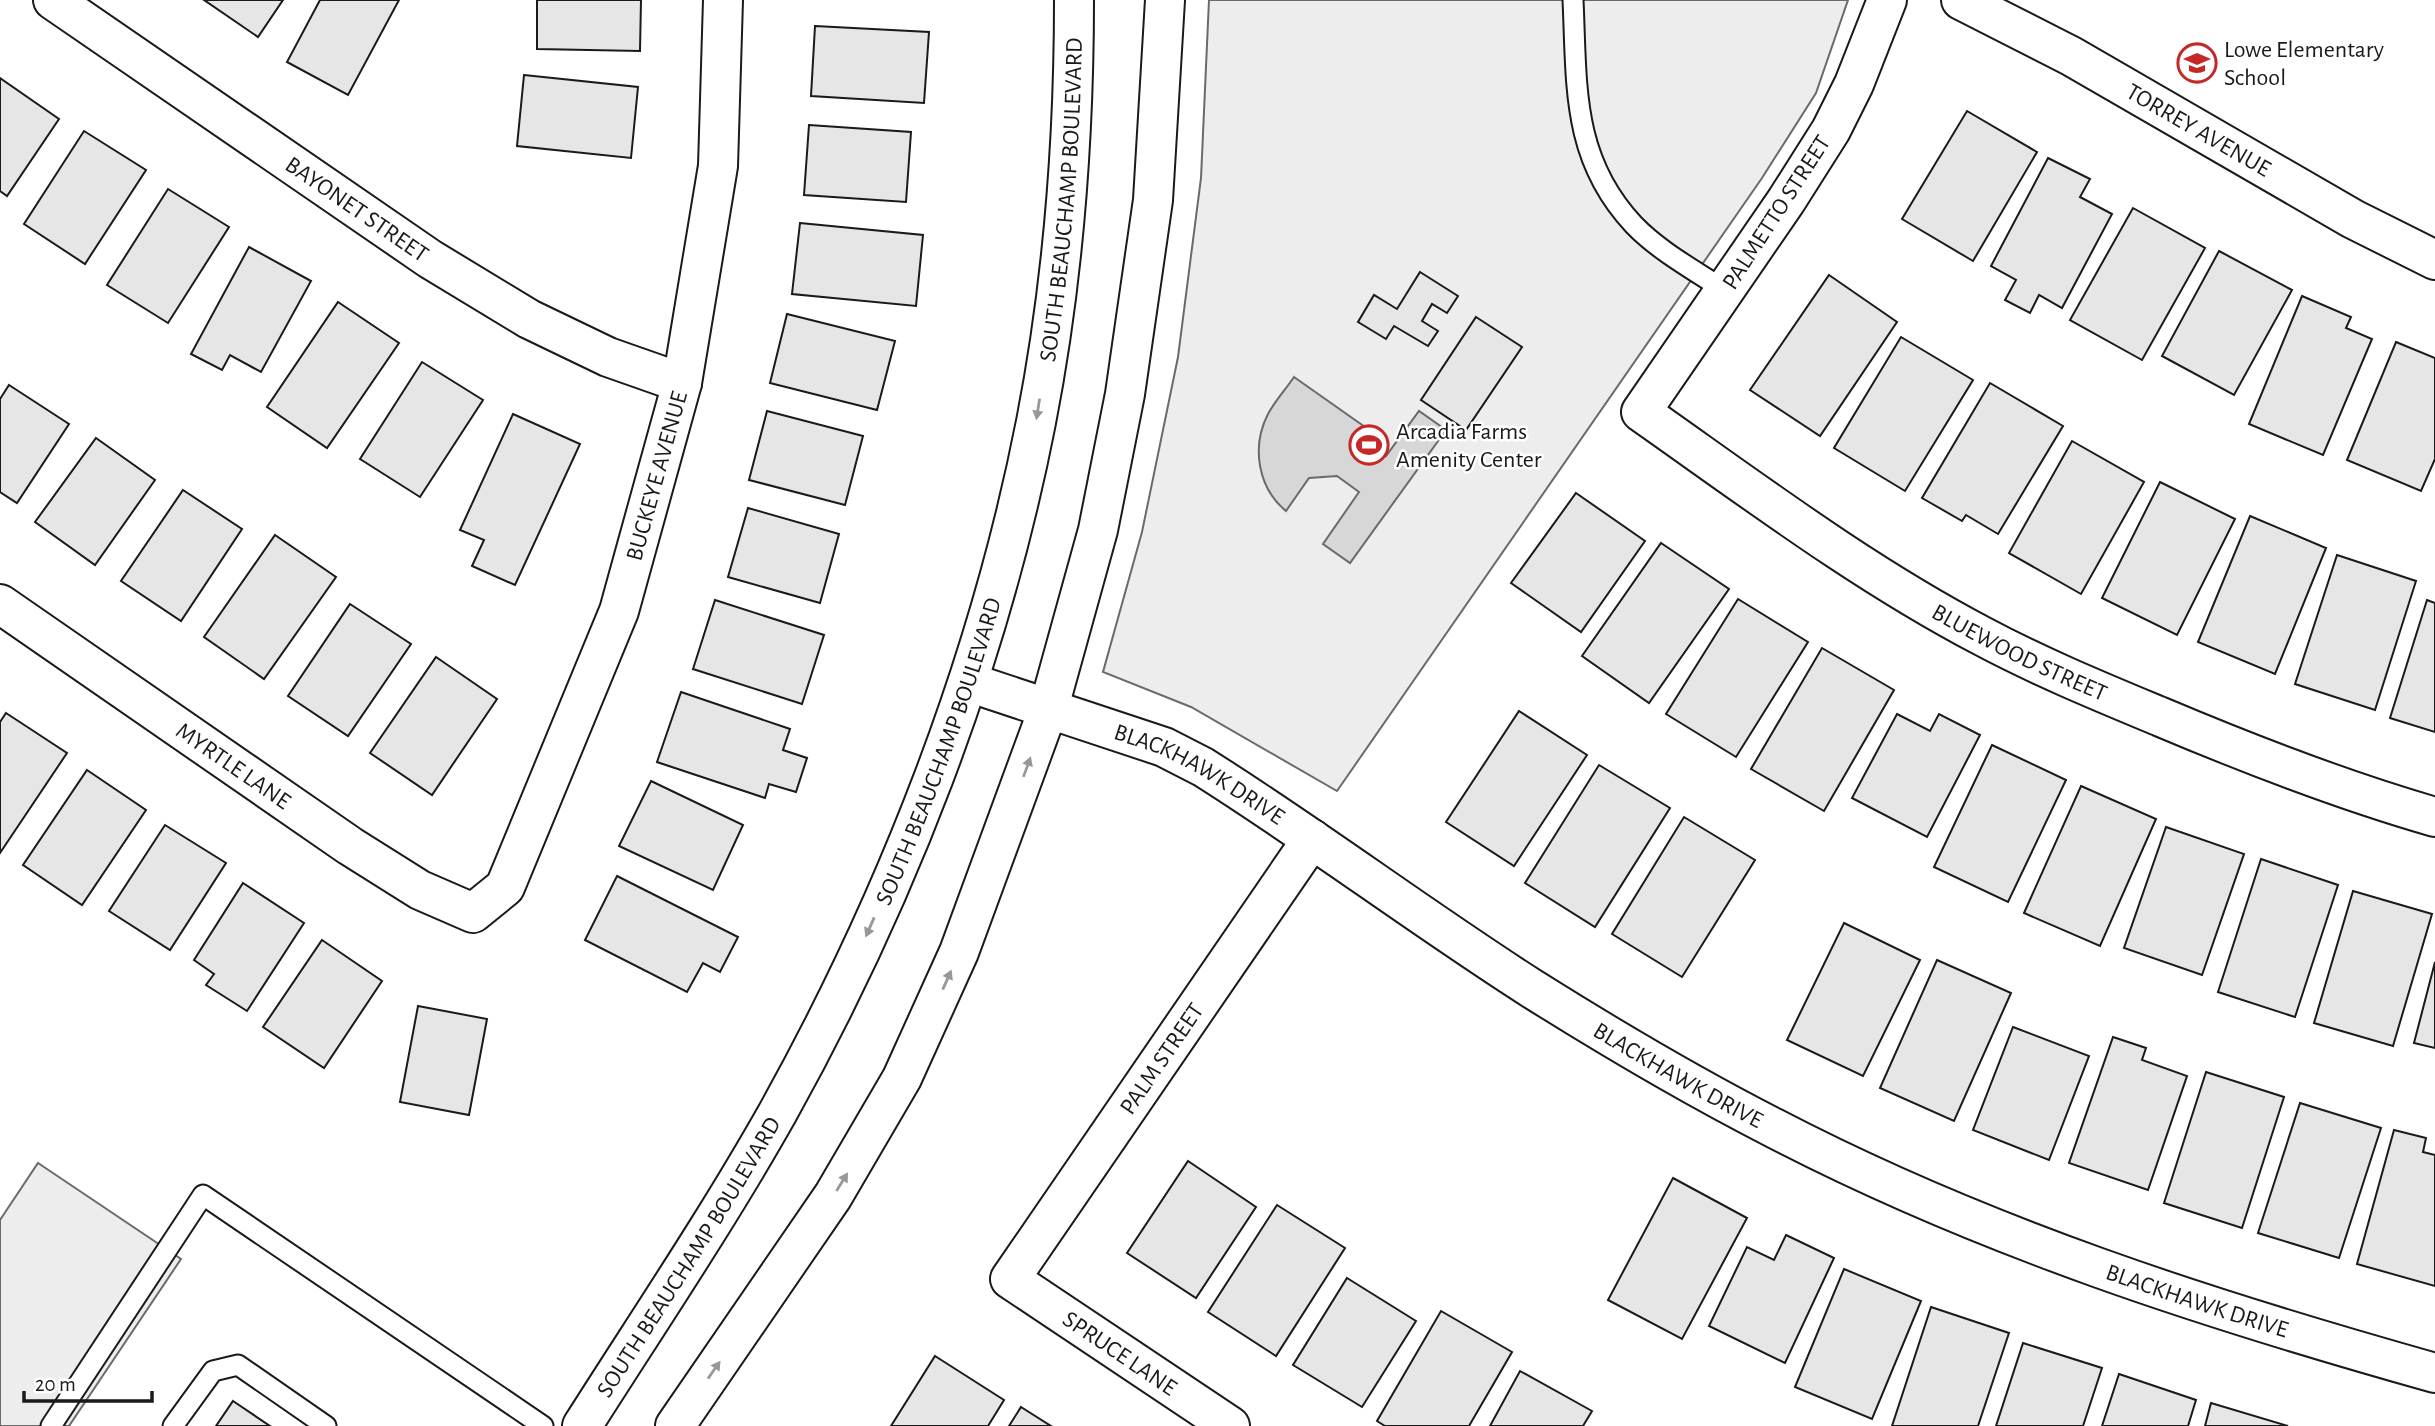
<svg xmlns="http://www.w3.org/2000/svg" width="2435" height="1426" font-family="'Alegreya Sans',sans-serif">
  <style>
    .built { fill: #ededed; stroke: #6a6a6a; stroke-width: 2 }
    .water { fill: #d7d7d7; stroke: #6a6a6a; stroke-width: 2 }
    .building { fill: #e6e6e6; stroke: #1a1a1a; stroke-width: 2 }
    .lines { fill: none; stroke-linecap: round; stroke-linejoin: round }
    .lane-casing { stroke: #1a1a1a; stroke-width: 23 }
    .street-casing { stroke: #1a1a1a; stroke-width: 42 }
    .secondary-casing { stroke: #1a1a1a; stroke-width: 42 }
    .lane { stroke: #fff; stroke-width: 19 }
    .street { stroke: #fff; stroke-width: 38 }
    .secondary { stroke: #fff; stroke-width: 38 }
    .oneway { fill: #989898 }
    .labels { text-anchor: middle; stroke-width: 5; stroke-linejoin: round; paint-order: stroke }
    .poi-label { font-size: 24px; fill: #1a1a1a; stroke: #fff; text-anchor: start }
    .street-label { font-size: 24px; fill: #1a1a1a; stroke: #fff }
  </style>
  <rect width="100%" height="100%" fill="#fff"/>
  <g class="built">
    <path d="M 1209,0 L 1848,0 L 1816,93 L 1762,178 L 1337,791 L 1191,707 L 1103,672 L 1142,532 L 1178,357 L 1201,178 Z"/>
    <path d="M 38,1163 L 181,1259 L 69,1426 L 0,1426 L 0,1220 Z"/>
  </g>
  <path class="water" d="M 1294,377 L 1365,427 L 1359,436 L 1386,456 L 1419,411 L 1446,430 L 1350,563 L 1323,544 L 1359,492 L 1337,476 L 1309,478 L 1286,511 C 1258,488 1251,447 1268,414 C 1275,401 1286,389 1294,377 Z"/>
  <g class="building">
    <path d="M 204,0 L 283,0 L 258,37 Z"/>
    <path d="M 320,0 L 399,0 L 348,95 L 287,62 Z"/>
    <path d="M 537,0 L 641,0 L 640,51 L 537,49 Z"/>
    <path d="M 815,26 L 929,32 L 924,103 L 811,96 Z"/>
    <path d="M 524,75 L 638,87 L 631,158 L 517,146 Z"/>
    <path d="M 0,78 L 59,119 L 7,196 L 0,191 Z"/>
    <path d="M 1967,111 L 2037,152 L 1973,261 L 1902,219 Z"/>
    <path d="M 809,125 L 911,132 L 906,202 L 804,195 Z"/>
    <path d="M 84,131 L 146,170 L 85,264 L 24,224 Z"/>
    <path d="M 2048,158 L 2090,179 L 2080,197 L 2112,214 L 2062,308 L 2039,295 L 2030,313 L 2005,300 L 2016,280 L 1991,266 Z"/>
    <path d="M 168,189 L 229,227 L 168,323 L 107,285 Z"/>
    <path d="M 2133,208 L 2205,248 L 2142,360 L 2070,320 Z"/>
    <path d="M 800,223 L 923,235 L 916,306 L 792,294 Z"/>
    <path d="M 249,247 L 311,281 L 261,372 L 230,355 L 222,370 L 191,354 Z"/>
    <path d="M 2219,251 L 2292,290 L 2234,395 L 2162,356 Z"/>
    <path d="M 1420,272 L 1458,296 L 1447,313 L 1432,304 L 1422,321 L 1438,331 L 1428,346 L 1394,326 L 1386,339 L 1358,322 L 1374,295 L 1397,309 Z"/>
    <path d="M 1829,275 L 1897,322 L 1820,436 L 1750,390 Z"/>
    <path d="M 2302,296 L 2351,317 L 2346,328 L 2372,339 L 2323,455 L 2249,424 Z"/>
    <path d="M 338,302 L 399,343 L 327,448 L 267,407 Z"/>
    <path d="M 787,314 L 895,341 L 877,410 L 770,383 Z"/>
    <path d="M 1476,317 L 1522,347 L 1466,430 L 1421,400 Z"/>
    <path d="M 1901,337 L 1973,380 L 1905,491 L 1834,448 Z"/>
    <path d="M 2396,342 L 2435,358 L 2435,459 L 2421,491 L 2347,460 Z"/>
    <path d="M 422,362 L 483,400 L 420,497 L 360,459 Z"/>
    <path d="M 1990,383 L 2063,426 L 1998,534 L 1966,515 L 1962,521 L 1922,498 Z"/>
    <path d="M 9,385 L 69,424 L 17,503 L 0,492 L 0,399 Z"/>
    <path d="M 767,411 L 863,436 L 845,505 L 749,480 Z"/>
    <path d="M 513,414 L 580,444 L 515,585 L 472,566 L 484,540 L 460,530 Z"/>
    <path d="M 96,438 L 155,480 L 95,565 L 35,522 Z"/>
    <path d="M 2072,441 L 2144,482 L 2081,594 L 2009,553 Z"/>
    <path d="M 2160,482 L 2235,519 L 2177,635 L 2102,598 Z"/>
    <path d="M 183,490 L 242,529 L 181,621 L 121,581 Z"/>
    <path d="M 1576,493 L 1645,541 L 1581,632 L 1511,583 Z"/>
    <path d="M 748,508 L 839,534 L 820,603 L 728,577 Z"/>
    <path d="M 2250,516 L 2326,548 L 2275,674 L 2198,642 Z"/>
    <path d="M 275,535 L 336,577 L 264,679 L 204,637 Z"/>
    <path d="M 1661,543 L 1729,589 L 1649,703 L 1582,656 Z"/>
    <path d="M 2337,555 L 2416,581 L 2375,710 L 2295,684 Z"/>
    <path d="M 1738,599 L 1808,642 L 1736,757 L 1666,714 Z"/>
    <path d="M 715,600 L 824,635 L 802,704 L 693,669 Z"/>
    <path d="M 2427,600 L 2435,603 L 2435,732 L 2390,718 Z"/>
    <path d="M 350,604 L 411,644 L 348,736 L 288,696 Z"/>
    <path d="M 1822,648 L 1894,690 L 1824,811 L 1751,769 Z"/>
    <path d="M 436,657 L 497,699 L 432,795 L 370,753 Z"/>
    <path d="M 681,692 L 790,729 L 783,750 L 807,758 L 796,792 L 769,784 L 765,798 L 657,762 Z"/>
    <path d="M 1519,711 L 1587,755 L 1514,866 L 1446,822 Z"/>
    <path d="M 6,713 L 67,753 L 0,853 L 0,722 Z"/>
    <path d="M 1897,714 L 1930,731 L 1939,714 L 1980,735 L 1927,837 L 1852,798 Z"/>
    <path d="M 1992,745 L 2066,780 L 2008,902 L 1934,867 Z"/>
    <path d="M 1599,765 L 1670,808 L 1595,927 L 1525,883 Z"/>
    <path d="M 87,770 L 146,810 L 82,905 L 23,865 Z"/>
    <path d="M 651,781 L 743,825 L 713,890 L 619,846 Z"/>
    <path d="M 2081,786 L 2156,819 L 2100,946 L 2024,913 Z"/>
    <path d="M 1684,817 L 1755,860 L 1682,977 L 1612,934 Z"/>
    <path d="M 165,825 L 226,863 L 170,950 L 109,911 Z"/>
    <path d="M 2166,827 L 2244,854 L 2202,975 L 2124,948 Z"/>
    <path d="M 2261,859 L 2338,885 L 2295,1017 L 2218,992 Z"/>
    <path d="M 617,876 L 738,937 L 720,972 L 703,963 L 687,992 L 585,940 Z"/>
    <path d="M 243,883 L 304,923 L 247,1011 L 206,985 L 214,974 L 194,960 Z"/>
    <path d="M 2353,891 L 2432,914 L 2393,1046 L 2314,1023 Z"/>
    <path d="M 1844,923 L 1920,960 L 1863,1076 L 1787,1040 Z"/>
    <path d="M 322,940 L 382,981 L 324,1068 L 263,1027 Z"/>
    <path d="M 1937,960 L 2011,993 L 1954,1121 L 1880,1088 Z"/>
    <path d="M 2435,962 L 2435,1048 L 2414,1043 Z"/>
    <path d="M 418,1006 L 487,1019 L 469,1115 L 400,1102 Z"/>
    <path d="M 2013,1027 L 2089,1056 L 2049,1160 L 1973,1130 Z"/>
    <path d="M 2113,1037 L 2146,1048 L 2142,1060 L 2187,1076 L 2148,1190 L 2069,1163 Z"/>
    <path d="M 2206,1072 L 2284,1097 L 2242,1228 L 2164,1203 Z"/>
    <path d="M 2300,1103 L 2381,1128 L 2339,1258 L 2258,1233 Z"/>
    <path d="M 2394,1130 L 2426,1138 L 2423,1152 L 2435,1155 L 2435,1286 L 2357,1264 Z"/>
    <path d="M 1188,1161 L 1256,1207 L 1196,1298 L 1127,1253 Z"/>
    <path d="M 1673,1178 L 1747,1218 L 1682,1339 L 1608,1300 Z"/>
    <path d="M 1277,1205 L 1345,1248 L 1276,1356 L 1208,1312 Z"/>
    <path d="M 1786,1235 L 1834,1258 L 1785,1363 L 1709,1326 L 1747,1247 L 1774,1260 Z"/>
    <path d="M 1844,1269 L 1921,1301 L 1872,1419 L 1795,1387 Z"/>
    <path d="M 1347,1278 L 1416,1321 L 1362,1407 L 1293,1365 Z"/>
    <path d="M 1931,1307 L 2009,1333 L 1978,1426 L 1892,1426 Z"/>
    <path d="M 1441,1311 L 1512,1352 L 1469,1426 L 1385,1426 L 1377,1421 Z"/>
    <path d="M 2023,1343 L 2102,1368 L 2083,1426 L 1996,1426 Z"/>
    <path d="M 935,1356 L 1004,1400 L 988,1426 L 891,1426 Z"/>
    <path d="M 1520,1371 L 1592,1411 L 1583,1426 L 1490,1426 Z"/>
    <path d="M 2119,1374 L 2196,1400 L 2188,1426 L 2102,1426 Z"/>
    <path d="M 233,1401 L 270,1426 L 216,1426 Z"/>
    <path d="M 2211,1403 L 2288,1426 L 2205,1426 Z"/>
    <path d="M 1021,1407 L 1051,1426 L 1009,1426 Z"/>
  </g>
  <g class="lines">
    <g class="lane-casing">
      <g id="lane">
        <path d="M 1573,0 C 1577,85 1571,158 1634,225 C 1659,251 1694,270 1724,290"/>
        <path d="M 51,1426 L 203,1195 L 543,1426"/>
        <path d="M 173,1426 L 213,1371 L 238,1365 L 326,1426"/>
      </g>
    </g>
    <g class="street-casing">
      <g id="street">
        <path id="s1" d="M 53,0 L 430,259 L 529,319 L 608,357 L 682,383"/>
        <path id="s2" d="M 1887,0 L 1854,84 L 1831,130 L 1786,201 L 1641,412 C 1752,490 1862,573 1982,636 C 2040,667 2101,692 2161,717 C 2251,755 2341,790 2435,817"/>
        <path id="s3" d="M 1961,0 L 2071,56 L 2353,219 L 2435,260"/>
        <path id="s4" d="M 0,604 L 350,846 L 420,890 L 473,913 L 505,887 L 619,611 L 682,383 L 718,166 L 723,0"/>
        <path id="s5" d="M 968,682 L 1164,747 L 1203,767 C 1314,837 1420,917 1531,988 C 1609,1037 1690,1085 1772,1127 C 1983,1237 2207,1309 2435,1373"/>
        <path id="s6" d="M 1230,1426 L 1010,1279 L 1312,839"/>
      </g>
    </g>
    <g class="secondary-casing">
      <g id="secondary">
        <path id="s7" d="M 582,1426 C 648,1322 717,1220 778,1112 C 897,898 989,662 1036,422 C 1063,284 1074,140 1074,0"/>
        <path d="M 675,1426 L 833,1196 L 902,1078 L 959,952 L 1049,707 L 1098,530 L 1125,394 L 1153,200 L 1165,0"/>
      </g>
    </g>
    <use href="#lane" class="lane"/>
    <use href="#street" class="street"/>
    <use href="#secondary" class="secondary"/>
  </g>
  <defs><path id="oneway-solid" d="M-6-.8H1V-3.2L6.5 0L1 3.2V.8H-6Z" transform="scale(1.75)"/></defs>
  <g class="oneway">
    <use href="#oneway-solid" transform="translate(1038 409) rotate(99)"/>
    <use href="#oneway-solid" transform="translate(1027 767) rotate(-70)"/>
    <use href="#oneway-solid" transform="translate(870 927) rotate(114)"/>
    <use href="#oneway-solid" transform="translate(947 980) rotate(-66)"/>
    <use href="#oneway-solid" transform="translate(842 1182) rotate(-58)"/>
    <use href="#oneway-solid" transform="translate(714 1370) rotate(-55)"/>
  </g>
  <defs>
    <g id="school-ring" transform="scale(2.0125)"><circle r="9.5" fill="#fff" stroke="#c62828" stroke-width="1.5"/><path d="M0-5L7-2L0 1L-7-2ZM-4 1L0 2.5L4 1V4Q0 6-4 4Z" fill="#c62828"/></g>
    <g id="stadium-ring" transform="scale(2.0125)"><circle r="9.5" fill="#fff" stroke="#c62828" stroke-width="1.5"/><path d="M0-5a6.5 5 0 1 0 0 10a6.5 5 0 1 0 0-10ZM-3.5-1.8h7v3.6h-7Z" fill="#c62828"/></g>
  </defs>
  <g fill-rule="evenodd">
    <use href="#school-ring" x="2197" y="63"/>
    <use href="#stadium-ring" x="1369" y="445"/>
  </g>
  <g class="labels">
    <g class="poi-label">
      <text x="2224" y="57">Lowe Elementary<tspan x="2224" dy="28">School</tspan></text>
      <text x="1396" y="439">Arcadia Farms<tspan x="1396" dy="28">Amenity Center</tspan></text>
    </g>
    <g class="street-label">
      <text dy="8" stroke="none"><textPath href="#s3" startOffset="271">TORREY AVENUE</textPath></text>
      <text dy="8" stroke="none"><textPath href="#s7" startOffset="1334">SOUTH BEAUCHAMP BOULEVARD</textPath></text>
      <text dy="8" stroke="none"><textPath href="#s1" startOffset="369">BAYONET STREET</textPath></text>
      <text transform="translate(1776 212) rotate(-57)" y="8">PALMETTO STREET</text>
      <text dy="8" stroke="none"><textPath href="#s4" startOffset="1046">BUCKEYE AVENUE</textPath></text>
      <text dy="8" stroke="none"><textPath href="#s2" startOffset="931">BLUEWOOD STREET</textPath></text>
      <text dy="8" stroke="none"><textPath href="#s7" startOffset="766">SOUTH BEAUCHAMP BOULEVARD</textPath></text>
      <text dy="8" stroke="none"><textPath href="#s4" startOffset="284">MYRTLE LANE</textPath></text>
      <text dy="8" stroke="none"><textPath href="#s5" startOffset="250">BLACKHAWK DRIVE</textPath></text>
      <text dy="8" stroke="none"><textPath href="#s6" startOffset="532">PALM STREET</textPath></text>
      <text dy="8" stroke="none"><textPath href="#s5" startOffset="817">BLACKHAWK DRIVE</textPath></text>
      <text dy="8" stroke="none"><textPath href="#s7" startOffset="200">SOUTH BEAUCHAMP BOULEVARD</textPath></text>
      <text dy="8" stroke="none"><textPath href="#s5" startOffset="1384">BLACKHAWK DRIVE</textPath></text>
      <text transform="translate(1120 1353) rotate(34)" y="8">SPRUCE LANE</text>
    </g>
  </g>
  <path d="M24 1391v10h128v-10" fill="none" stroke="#1a1a1a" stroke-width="3.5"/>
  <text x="35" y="1391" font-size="21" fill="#1a1a1a" stroke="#ffffff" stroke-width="5" paint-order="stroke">20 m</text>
</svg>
